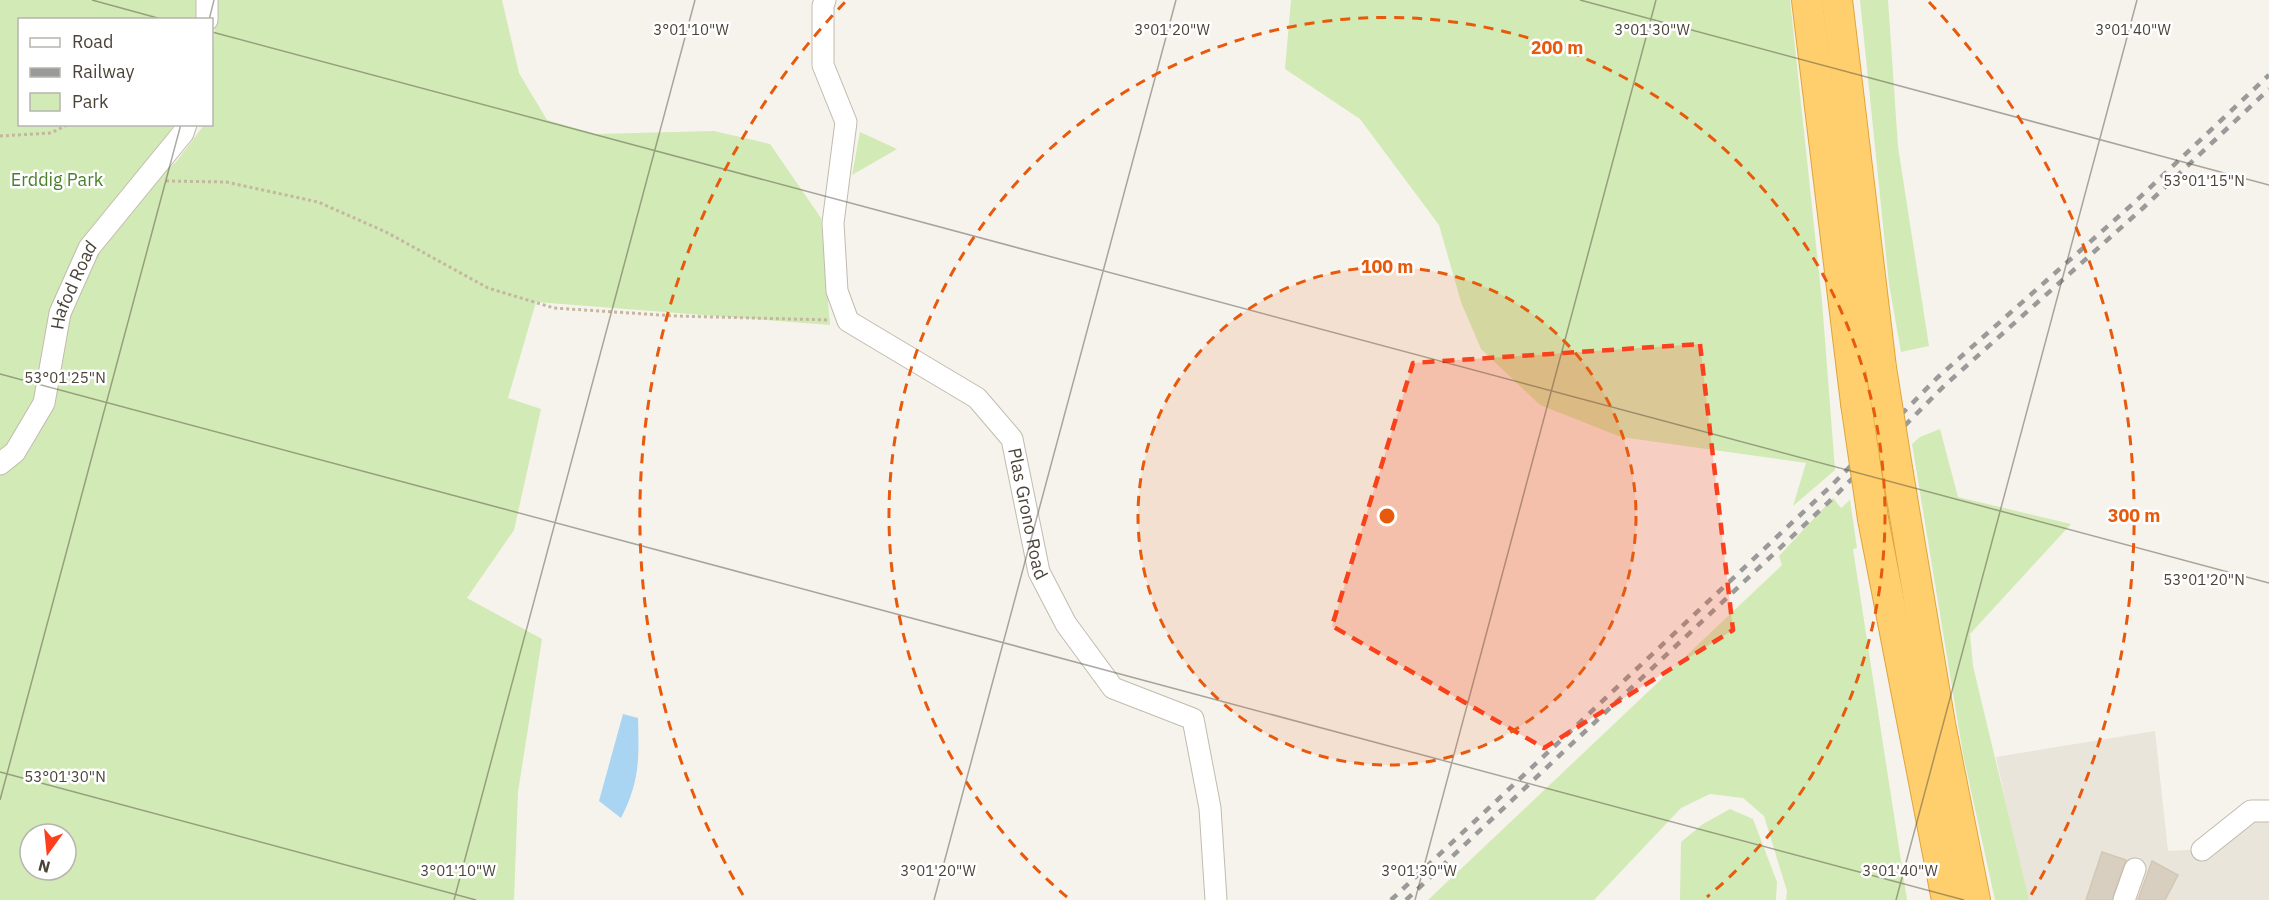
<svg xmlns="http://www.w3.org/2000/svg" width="2269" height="900" font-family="'IBM Plex Sans',sans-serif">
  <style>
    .residential { fill: #eae5da }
    .green { fill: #d2eab5; fill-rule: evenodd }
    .water { fill: #a9d4f2 }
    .building { fill: #d8cfc1; stroke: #d3c7b4; stroke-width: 1.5 }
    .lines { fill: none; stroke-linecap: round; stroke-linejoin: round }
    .minor-casing { stroke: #c2bbae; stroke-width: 23 }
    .highway-casing { stroke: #e0a43c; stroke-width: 32 }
    .path { stroke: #c4b79f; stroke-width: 3; stroke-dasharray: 3 3; stroke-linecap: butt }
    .minor { stroke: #fff; stroke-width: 21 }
    .highway { stroke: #ffcf6e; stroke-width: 30 }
    .rail { stroke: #9a9a9a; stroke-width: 4.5; stroke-dasharray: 8 8; stroke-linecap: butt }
    .highway-bridge-casing { stroke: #e0a43c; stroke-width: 32; stroke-linecap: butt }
    .highway-bridge { stroke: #ffcf6e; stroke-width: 30 }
    .marked { fill: #fc3f1d; fill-opacity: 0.2; stroke: #fc3f1d; stroke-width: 4.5; stroke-dasharray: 12 8; stroke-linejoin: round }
    .ticks { fill: none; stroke: #4b4439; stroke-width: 1.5; stroke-opacity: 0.45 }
    .ring { fill: none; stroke: #e8590c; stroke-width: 3; stroke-dasharray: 10 8 }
    .labels { text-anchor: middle; stroke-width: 5; stroke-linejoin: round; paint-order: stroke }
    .park-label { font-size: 18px; fill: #4a7f2a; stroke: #fff }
    .street-label { font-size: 18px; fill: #4b4439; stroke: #fff }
    .ticks-label { font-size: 15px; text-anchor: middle; fill: #4b4439; stroke: #fff; stroke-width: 5; stroke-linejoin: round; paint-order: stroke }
    .centre { fill: #e8590c; stroke: #fff; stroke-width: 3 }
    .ring-label { font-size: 18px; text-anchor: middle; font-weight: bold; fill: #e8590c; stroke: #fff; stroke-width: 5; stroke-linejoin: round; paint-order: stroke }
  </style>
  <rect width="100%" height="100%" fill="#f6f3ec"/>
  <path class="residential" d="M 2155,731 L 2168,851 L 2202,849 L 2269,811 L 2269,900 L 2027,900 L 1996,757 Z"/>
  <g class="green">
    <path d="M 0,0 L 200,0 L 201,19 L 20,20 L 20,124 L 173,125 L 168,136 L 79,243 L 49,314 L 39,402 L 9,444 L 0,451 Z"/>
    <path d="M 217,0 L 502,0 L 519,73 L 547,120 L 596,134 L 714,131 L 770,144 L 821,218 L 830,325 L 536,302 L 508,398 L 541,409 L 514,530 L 467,598 L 542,639 L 518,792 L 514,900 L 0,900 L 0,473 L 19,457 L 55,406 L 68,314 L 98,251 L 147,186 L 176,162 L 204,125 L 212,124 L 212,66 ZM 30,834 L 66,834 L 66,870 L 30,870 Z"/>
    <path d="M 1291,0 L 1790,0 L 1822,301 L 1835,470 L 1793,506 L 1806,463 L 1621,437 L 1540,405 L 1481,349 L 1461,302 L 1439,225 L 1360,119 L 1285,69 Z"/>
    <path d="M 1860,0 L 1888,0 L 1898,147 L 1929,346 L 1901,352 L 1889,284 Z"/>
    <path d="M 860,132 L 897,149 L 852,175 Z"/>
    <path d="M 1940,429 L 1958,497 L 2071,524 L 1970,634 L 1973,666 L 2029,900 L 1995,900 L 1963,754 L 1912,444 L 1920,437 Z"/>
    <path d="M 1833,498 L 1841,508 L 1850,500 L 1857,548 L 1853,549 L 1907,900 L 1786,900 L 1787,891 L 1764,816 L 1743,798 L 1710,794 L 1681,808 L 1594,900 L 1428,900 L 1782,565 L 1779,556 Z"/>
    <path d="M 1730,809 L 1753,819 L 1777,882 L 1776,900 L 1680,900 L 1681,842 L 1703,824 Z"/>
  </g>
  <path class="water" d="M 623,714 L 638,718 C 639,759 640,781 621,818 L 599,801 Z"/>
  <g class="building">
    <path d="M 2102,852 L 2126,860 L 2112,900 L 2086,900 Z"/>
    <path d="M 2152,861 L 2178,875 L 2165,900 L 2138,900 Z"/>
  </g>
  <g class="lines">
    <g class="minor-casing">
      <g id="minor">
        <path d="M 207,0 L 207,20"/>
        <path id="s1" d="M 825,0 L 823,6 L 823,65 L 846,122 L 833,223 L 837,291 L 848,321 L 977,398 L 1012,439 L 1039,572 L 1066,624 L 1113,688 L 1193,719 L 1210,808 L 1216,900"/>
        <path id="s2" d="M 0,464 L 15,452 L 44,403 L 60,313 L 89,248 L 183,133 L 186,124"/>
        <path d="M 2202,850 L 2251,811 L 2269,811"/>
        <path d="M 2124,900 L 2135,869"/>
      </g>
    </g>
    <g class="highway-casing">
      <g id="highway">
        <path d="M 1807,0 L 1856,403"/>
        <path d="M 1837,0 L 1881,368"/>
        <path d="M 1898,474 L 1940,724 L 1975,900"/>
        <path d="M 1873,519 L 1947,900"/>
      </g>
    </g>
    <g class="path">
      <path d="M 0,136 L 51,133 L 69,124"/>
      <path d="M 166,181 L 226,182 L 318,202 L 386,232 L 488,288 L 554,308 L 676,316 L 830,320"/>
    </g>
    <use href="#minor" class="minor"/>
    <use href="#highway" class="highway"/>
    <g class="rail">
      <path d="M 1391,900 L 1831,486 L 1937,378 L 2136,201 L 2269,75"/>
      <path d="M 1406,900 L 1833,498 L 1944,386 L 2143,208 L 2269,89"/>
    </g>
    <g class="highway-bridge-casing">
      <g id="highway-bridge">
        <path d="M 1881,368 L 1898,474"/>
        <path d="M 1856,403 L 1873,519"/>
      </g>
    </g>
    <use href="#highway-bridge" class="highway-bridge"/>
  </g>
  <path class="marked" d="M 1700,344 L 1733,630 L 1544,748 L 1332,626 L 1413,363 Z"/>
  <path class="ticks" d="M 92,0 L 165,20M 1580,0 L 2269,185M 209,20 L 214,0M 212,32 L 2269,583M 0,374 L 1964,900M 0,772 L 476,900M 0,800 L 181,124M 454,900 L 695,0M 934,900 L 1176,0M 1415,900 L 1656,0M 1896,900 L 2137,0"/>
  <circle cx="1387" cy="516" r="249" fill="#e8590c" fill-opacity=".12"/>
  <g class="ring">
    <circle cx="1387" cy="516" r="249"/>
    <path d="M1067 897A498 498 0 1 1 1707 897"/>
    <path d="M743 895A747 747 0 0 1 845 2M1929 2A747 747 0 0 1 2031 895"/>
  </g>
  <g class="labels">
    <g class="park-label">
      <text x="57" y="186">Erddig Park</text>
    </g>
    <g class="street-label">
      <text dy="6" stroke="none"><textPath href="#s2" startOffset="198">Hafod Road</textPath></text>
      <text dy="6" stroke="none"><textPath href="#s1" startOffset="609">Plas Grono Road</textPath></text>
    </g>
  </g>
  <g class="ticks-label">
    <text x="691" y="35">3°01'10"W</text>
    <text x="1172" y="35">3°01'20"W</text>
    <text x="1652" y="35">3°01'30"W</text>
    <text x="2133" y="35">3°01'40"W</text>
    <text x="2204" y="186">53°01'15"N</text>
    <text x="65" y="383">53°01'25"N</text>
    <text x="2204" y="585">53°01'20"N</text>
    <text x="65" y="782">53°01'30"N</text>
    <text x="458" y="876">3°01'10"W</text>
    <text x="938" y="876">3°01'20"W</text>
    <text x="1419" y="876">3°01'30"W</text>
    <text x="1900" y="876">3°01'40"W</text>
  </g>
  <circle cx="1387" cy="516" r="9" class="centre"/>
  <g class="ring-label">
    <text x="1557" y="54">200 m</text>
    <text x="1387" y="273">100 m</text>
    <text x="2134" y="522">300 m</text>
  </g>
  <rect x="18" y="18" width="195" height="108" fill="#ffffff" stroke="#b7b4b0" stroke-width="1.5"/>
  <rect x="30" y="38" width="30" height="9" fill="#ffffff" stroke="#b7b4b0" stroke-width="1.5"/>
  <text x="72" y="48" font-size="18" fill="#4b4439">Road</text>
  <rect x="30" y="68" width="30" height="9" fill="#9a9a9a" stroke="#b7b4b0" stroke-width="1.5"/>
  <text x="72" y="78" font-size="18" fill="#4b4439">Railway</text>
  <rect x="30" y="93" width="30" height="18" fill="#d2eab5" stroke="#b7b4b0" stroke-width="1.5"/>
  <text x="72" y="108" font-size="18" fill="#4b4439">Park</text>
  <g transform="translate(48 852) rotate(195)"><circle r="28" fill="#ffffff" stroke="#b7b4b0" stroke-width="1.5"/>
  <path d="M0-4.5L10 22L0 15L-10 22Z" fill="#fc3f1d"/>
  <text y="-9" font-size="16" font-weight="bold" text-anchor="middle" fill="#4b4439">N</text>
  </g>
</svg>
